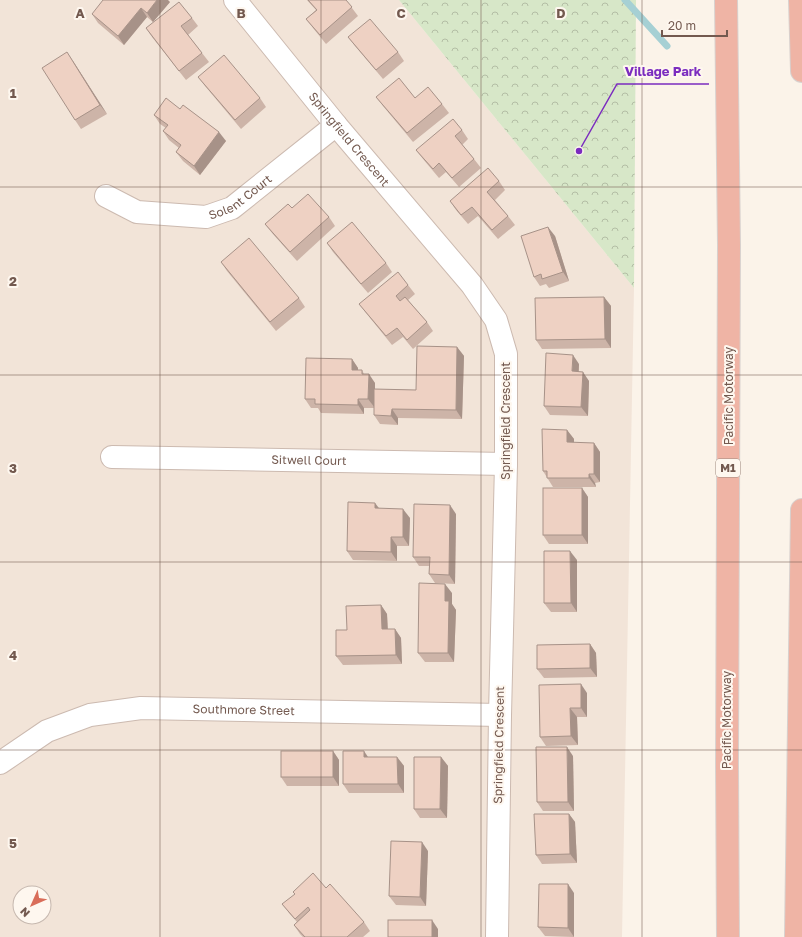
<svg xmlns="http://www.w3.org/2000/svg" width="802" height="937" font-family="'Golos Text',sans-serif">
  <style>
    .residential { fill: #f2e4d8; fill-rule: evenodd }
    .park { fill: url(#park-crowns) }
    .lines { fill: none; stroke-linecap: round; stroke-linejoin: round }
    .stream { stroke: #a6d0d4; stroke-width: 7 }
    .street-casing { stroke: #ccbab0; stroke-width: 24 }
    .highway-casing { stroke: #d8d1ce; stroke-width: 24 }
    .street { stroke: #fff; stroke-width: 22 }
    .highway { stroke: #efb4a5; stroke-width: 22 }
    .wall { fill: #cdb4a8 }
    .shaded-wall { fill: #a79288 }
    .building { fill: #eed1c3; stroke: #a79288 }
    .grid { fill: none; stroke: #73594f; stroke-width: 1; stroke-opacity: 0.55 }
    .labels { text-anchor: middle; stroke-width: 4; stroke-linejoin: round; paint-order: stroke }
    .shield { fill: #fef7ef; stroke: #9d887f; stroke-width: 1 }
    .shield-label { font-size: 11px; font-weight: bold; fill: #73594f }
    .street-label { font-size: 12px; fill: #73594f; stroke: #fef7ef }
    .grid-label { font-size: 13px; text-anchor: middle; font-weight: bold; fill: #73594f; stroke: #fef7ef; stroke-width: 4; stroke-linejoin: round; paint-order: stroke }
    .leader { fill: none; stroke: #7b2cbf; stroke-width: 1.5 }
    .callout-dot { fill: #7b2cbf; stroke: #fef7ef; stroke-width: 1.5 }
    .callout-label { font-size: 13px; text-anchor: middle; font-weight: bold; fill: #7b2cbf; stroke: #fef7ef; stroke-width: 4; stroke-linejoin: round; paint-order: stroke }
  </style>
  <defs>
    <pattern id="park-crowns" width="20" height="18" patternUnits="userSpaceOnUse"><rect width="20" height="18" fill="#d7e7c8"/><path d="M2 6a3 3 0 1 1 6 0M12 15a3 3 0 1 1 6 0" fill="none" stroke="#b3bea5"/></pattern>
  </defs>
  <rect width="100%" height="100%" fill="#fbf3e9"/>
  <path class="residential" d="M 0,0 L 399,0 L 634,288 L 622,937 L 0,937 ZM 20,893 L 44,893 L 44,917 L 20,917 Z"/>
  <path class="park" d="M 399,0 L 636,0 L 634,288 Z"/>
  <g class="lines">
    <path class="stream" d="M 625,0 L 667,46"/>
    <g class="street-casing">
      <g id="street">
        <path id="s1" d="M 235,0 L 336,125 L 472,285 L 496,320 L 506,354 L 506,464 L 500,715 L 497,937"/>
        <path id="s2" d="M 106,196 L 137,212 L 206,217 L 232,208 L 336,125"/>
        <path id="s3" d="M 112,457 L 506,464"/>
        <path id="s4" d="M 0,763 L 47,731 L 90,715 L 141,708 L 500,715"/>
      </g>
    </g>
    <g class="highway-casing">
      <g id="highway">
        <path d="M 726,0 L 729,245 L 727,764 L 728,937"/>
        <path d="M 800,0 L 802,71"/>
        <path d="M 796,937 L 802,510"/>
      </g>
    </g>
    <use href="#street" class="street"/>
    <use href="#highway" class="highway"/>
  </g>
  <g class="wall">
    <path d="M 307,0 L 346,0 L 358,16 L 326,44 L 313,28 L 306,19 L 316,10 Z"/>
    <path d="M 170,2 L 153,22 L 147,17 L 124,45 L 98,23 L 92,14 Z"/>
    <path d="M 192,18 L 198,26 L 188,35 L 209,62 L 186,80 L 152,37 L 146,28 Z"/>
    <path d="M 348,37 L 398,52 L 404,61 L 383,79 L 355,46 Z"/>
    <path d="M 73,61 L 107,114 L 81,129 L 75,120 Z"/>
    <path d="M 198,77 L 260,98 L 266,107 L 241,129 L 205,86 Z"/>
    <path d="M 376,97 L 415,98 L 442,104 L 449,113 L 413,142 L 383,106 Z"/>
    <path d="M 180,109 L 226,141 L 200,175 L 183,161 L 176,152 L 179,148 L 169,140 L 163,131 L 166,128 L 160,124 L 154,115 Z"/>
    <path d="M 462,130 L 468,139 L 462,145 L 474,159 L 481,168 L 459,187 L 446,172 L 439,178 L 423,159 L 416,150 Z"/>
    <path d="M 499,181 L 505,190 L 495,200 L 508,216 L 515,225 L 498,239 L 478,216 L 468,224 L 456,210 L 450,201 Z"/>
    <path d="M 329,217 L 335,226 L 297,261 L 272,233 L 265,224 Z"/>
    <path d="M 555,236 L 569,281 L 549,288 L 546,284 L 540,286 L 534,277 Z"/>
    <path d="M 327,243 L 386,263 L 392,272 L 368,293 L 333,252 Z"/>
    <path d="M 221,262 L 299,298 L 305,307 L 276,331 L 227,271 Z"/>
    <path d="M 408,285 L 415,294 L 408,300 L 427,322 L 433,331 L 413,349 L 403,337 L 392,345 L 366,313 L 359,304 Z"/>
    <path d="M 604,297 L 611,306 L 611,348 L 542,349 L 536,340 Z"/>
    <path d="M 457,347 L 464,356 L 462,419 L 398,418 L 398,425 L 380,424 L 374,415 L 374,408 L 364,408 L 364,414 L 321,413 L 318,408 L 311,408 L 305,399 L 352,359 L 358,368 L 358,370 L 362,370 L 364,374 L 375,383 L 375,389 L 416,390 Z"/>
    <path d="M 579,364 L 579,372 L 589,381 L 588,416 L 550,415 L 544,406 Z"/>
    <path d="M 567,430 L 574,439 L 574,443 L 594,443 L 600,452 L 600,482 L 595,483 L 596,487 L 553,487 L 543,471 Z"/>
    <path d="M 582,488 L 588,497 L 588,544 L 549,544 L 543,535 Z"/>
    <path d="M 379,508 L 410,518 L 409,546 L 397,546 L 397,561 L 353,560 L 347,551 Z"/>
    <path d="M 456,514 L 455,584 L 435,583 L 429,574 L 429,566 L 419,566 L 413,557 Z"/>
    <path d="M 577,560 L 577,612 L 551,612 L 544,603 Z"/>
    <path d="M 452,593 L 452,604 L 456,610 L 454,662 L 425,662 L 418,653 Z"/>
    <path d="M 381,605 L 387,614 L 388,629 L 395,629 L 401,638 L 402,664 L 343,665 L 336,656 L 347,630 Z"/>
    <path d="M 590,644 L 596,653 L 597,677 L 544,678 L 537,669 Z"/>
    <path d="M 587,693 L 587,717 L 577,717 L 578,745 L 546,746 L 540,737 Z"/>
    <path d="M 333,751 L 339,760 L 339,786 L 287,786 L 281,777 Z"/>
    <path d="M 573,756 L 574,811 L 543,811 L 537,802 Z"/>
    <path d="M 397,757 L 404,766 L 404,793 L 349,793 L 343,784 Z"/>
    <path d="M 441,757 L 448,766 L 447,818 L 420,818 L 414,809 Z"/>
    <path d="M 569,814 L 575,822 L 577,863 L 542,864 L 536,855 Z"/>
    <path d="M 428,851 L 426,906 L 396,905 L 389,896 Z"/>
    <path d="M 326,888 L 364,922 L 370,931 L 363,937 L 303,937 L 300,934 L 294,925 L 297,922 L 289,913 L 282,904 Z"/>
    <path d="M 574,893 L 574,937 L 545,936 L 538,927 Z"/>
  </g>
  <g class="shaded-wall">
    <path d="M 157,0 L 168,0 L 170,2 L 153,22 L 147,13 Z"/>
    <path d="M 141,8 L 147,17 L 124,45 L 118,36 Z"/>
    <path d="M 67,52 L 73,61 L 107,114 L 100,105 Z"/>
    <path d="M 219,132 L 226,141 L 200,175 L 194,166 Z"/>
    <path d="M 548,227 L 555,236 L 569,281 L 563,272 Z"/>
    <path d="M 604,297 L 611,306 L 611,348 L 605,339 Z"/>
    <path d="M 457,347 L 464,356 L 462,419 L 456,410 Z"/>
    <path d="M 573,355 L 579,364 L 578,380 L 572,371 Z"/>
    <path d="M 352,359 L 358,368 L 358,379 L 352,370 Z"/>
    <path d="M 583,372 L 589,381 L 588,416 L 581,407 Z"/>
    <path d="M 369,374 L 375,383 L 375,408 L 368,399 Z"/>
    <path d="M 358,399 L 364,408 L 364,414 L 358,405 Z"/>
    <path d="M 392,409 L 398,418 L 398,425 L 391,416 Z"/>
    <path d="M 567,430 L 574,439 L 574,451 L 567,442 Z"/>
    <path d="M 594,443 L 600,452 L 600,482 L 594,474 Z"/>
    <path d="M 589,474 L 595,483 L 596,487 L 589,478 Z"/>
    <path d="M 582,488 L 588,497 L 588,544 L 582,535 Z"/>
    <path d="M 375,503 L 382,512 L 375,508 Z"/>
    <path d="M 450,505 L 456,514 L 455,584 L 449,575 Z"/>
    <path d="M 403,509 L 410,518 L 409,546 L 403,537 Z"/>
    <path d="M 391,537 L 397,546 L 397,561 L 391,552 Z"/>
    <path d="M 570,551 L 577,560 L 577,612 L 571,603 Z"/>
    <path d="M 445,584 L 452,593 L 452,604 L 456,610 L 454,662 L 448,653 L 445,601 Z"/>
    <path d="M 381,605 L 387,614 L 388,638 L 382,629 Z"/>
    <path d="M 395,629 L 401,638 L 402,664 L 396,655 Z"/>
    <path d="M 590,644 L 596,653 L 597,677 L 590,668 Z"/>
    <path d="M 581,684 L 587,693 L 587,717 L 581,708 Z"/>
    <path d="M 570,708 L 577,717 L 578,745 L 571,736 Z"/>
    <path d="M 567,747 L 573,756 L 574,811 L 568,802 Z"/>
    <path d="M 333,751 L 339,760 L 339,786 L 333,777 Z"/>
    <path d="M 364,751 L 370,760 L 364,757 Z"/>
    <path d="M 397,757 L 404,766 L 404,793 L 398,784 Z"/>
    <path d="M 441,757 L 448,766 L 447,818 L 440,809 Z"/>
    <path d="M 569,814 L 575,822 L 577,863 L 570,854 Z"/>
    <path d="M 422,842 L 428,851 L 426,906 L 420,897 Z"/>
    <path d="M 568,884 L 574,893 L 574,937 L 568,928 Z"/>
    <path d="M 432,920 L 438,929 L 438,937 L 432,937 Z"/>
  </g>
  <g class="building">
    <path d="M 103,0 L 157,0 L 147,13 L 141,8 L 118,36 L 92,14 Z"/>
    <path d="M 308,0 L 346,0 L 352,7 L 320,35 L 306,19 L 317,10 Z"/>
    <path d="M 179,2 L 192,18 L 181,26 L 202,53 L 179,71 L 146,28 Z"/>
    <path d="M 370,19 L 398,52 L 376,70 L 348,37 Z"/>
    <path d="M 67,52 L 100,105 L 75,120 L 42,68 Z"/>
    <path d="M 224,55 L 260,98 L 235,120 L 198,77 Z"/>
    <path d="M 399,78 L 415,98 L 428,87 L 442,104 L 407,133 L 376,97 Z"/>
    <path d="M 166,98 L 180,109 L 183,105 L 219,132 L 194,166 L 176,152 L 181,145 L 163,131 L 168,125 L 154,115 Z"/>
    <path d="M 453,119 L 462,130 L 455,136 L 474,159 L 452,178 L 439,163 L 433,169 L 416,150 Z"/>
    <path d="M 488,168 L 499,181 L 487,192 L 508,216 L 492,230 L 472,207 L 461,215 L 450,201 Z"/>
    <path d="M 308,194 L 329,217 L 290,252 L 265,224 L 288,204 L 292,208 Z"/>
    <path d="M 352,222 L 386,263 L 361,284 L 327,243 Z"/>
    <path d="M 548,227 L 563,272 L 542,279 L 541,274 L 534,277 L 521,236 Z"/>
    <path d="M 249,238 L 299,298 L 270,322 L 221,262 Z"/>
    <path d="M 398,272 L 408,285 L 396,296 L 400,301 L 405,297 L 427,322 L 407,340 L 397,328 L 386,336 L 359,304 Z"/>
    <path d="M 604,297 L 605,339 L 536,340 L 535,298 Z"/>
    <path d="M 417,346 L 457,347 L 456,410 L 392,409 L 391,416 L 374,415 L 374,389 L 416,390 Z"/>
    <path d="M 546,353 L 573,355 L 572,371 L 583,372 L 581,407 L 544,406 Z"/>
    <path d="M 306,358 L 352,359 L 352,370 L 362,370 L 362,374 L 369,374 L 368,399 L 358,399 L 358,405 L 315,404 L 315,399 L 305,399 Z"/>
    <path d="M 542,429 L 567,430 L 567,442 L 594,443 L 594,474 L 589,474 L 589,478 L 547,478 L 547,471 L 543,471 Z"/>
    <rect x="543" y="488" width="39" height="47"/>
    <path d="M 348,502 L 375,503 L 375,508 L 403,509 L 403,537 L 391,537 L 391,552 L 347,551 Z"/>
    <path d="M 414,504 L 450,505 L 449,575 L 429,574 L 430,557 L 413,557 Z"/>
    <path d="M 544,551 L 570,551 L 571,603 L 544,603 Z"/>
    <path d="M 419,583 L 445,584 L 445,601 L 449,601 L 448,653 L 418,653 Z"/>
    <path d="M 381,605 L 382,629 L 395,629 L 396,655 L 336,656 L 336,630 L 347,630 L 346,606 Z"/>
    <path d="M 590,644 L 590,668 L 537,669 L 537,645 Z"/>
    <path d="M 581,684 L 581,708 L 570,708 L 571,736 L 540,737 L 539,685 Z"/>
    <path d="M 536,747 L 567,747 L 568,802 L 537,802 Z"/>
    <rect x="281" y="751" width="52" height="26"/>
    <path d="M 343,751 L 364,751 L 364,757 L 397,757 L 398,784 L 343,784 Z"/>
    <path d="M 414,757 L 441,757 L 440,809 L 414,809 Z"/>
    <path d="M 534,814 L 569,814 L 570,854 L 536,855 Z"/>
    <path d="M 391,841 L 422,842 L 420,897 L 389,896 Z"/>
    <path d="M 313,873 L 326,888 L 330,884 L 364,922 L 347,937 L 305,937 L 294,925 L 310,910 L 308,907 L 295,919 L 282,904 L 295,894 L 293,892 Z"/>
    <path d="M 539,884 L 568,884 L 568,928 L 538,927 Z"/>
    <rect x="388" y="920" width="44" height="17"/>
  </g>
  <path class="grid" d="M 160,0 L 160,937M 321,0 L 321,937M 481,0 L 481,937M 642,0 L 642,937M 0,187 L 802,187M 0,375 L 802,375M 0,562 L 802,562M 0,750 L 802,750"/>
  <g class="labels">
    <rect class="shield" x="716" y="459" width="24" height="18" rx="3"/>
    <g class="shield-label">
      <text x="728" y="472">M1</text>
    </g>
    <g class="street-label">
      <text dy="4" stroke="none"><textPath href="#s1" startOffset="180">Springfield Crescent</textPath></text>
      <text dy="4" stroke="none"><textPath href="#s2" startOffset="144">Solent Court</textPath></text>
      <text transform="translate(729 396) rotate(-90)" y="4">Pacific Motorway</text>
      <text transform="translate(506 421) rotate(-90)" y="4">Springfield Crescent</text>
      <text dy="4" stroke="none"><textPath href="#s3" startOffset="197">Sitwell Court</textPath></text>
      <text dy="4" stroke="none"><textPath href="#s4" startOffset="257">Southmore Street</textPath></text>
      <text transform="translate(727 720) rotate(-90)" y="4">Pacific Motorway</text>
      <text transform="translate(499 745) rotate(-89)" y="4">Springfield Crescent</text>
    </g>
  </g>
  <g class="grid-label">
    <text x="80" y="18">A</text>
    <text x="241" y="18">B</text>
    <text x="401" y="18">C</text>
    <text x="561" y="18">D</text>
    <text x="13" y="98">1</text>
    <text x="13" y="286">2</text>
    <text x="13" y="473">3</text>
    <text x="13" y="660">4</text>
    <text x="13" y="848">5</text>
  </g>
  <path class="leader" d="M579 151L617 84H709"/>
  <circle class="callout-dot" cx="579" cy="151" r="4"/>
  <g class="callout-label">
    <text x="663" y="76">Village Park</text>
  </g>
  <g transform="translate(32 905) rotate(225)"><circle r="19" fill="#fef7ef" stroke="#c6b8af"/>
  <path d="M0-3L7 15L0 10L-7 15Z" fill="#d96d59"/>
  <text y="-6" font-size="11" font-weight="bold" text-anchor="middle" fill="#73594f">N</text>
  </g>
  <path d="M662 30v6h65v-6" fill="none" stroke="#73594f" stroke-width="2"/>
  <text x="668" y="30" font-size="12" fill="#73594f" stroke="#fef7ef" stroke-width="3" paint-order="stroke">20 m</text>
</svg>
